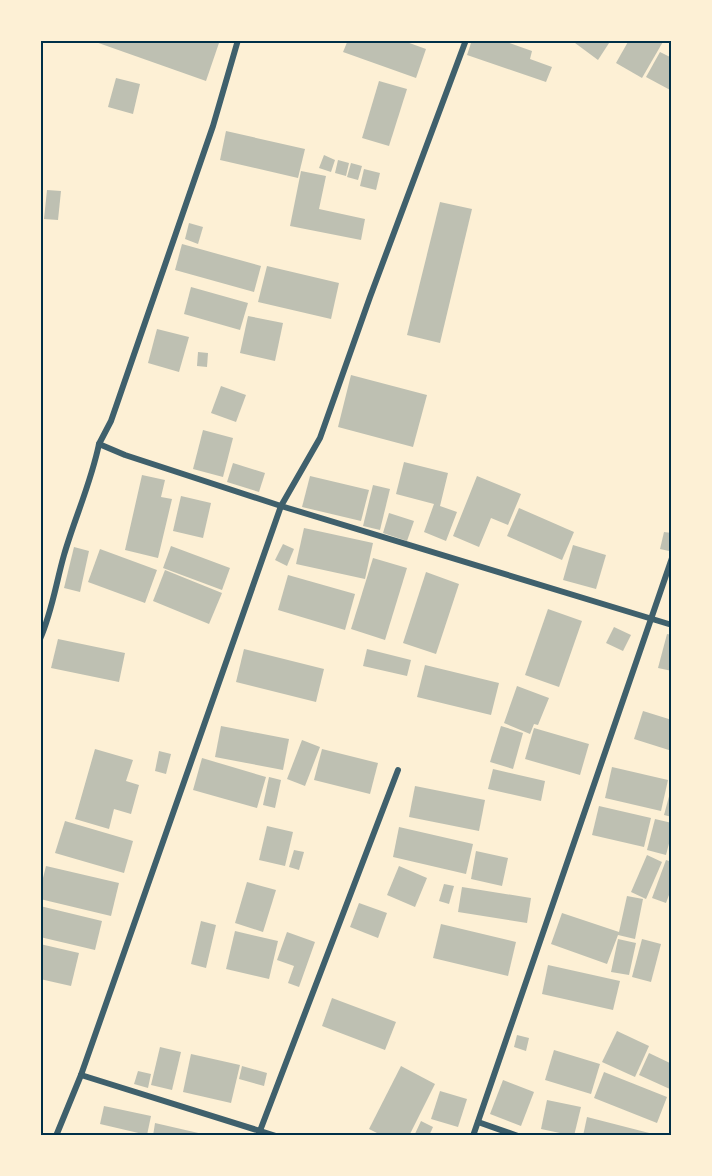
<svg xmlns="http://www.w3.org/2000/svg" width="712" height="1176" font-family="Montserrat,sans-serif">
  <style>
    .building { fill: #bec0b2 }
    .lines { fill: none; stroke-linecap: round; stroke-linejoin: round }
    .minor { stroke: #3f606c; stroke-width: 6 }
    .neatline { fill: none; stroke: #003049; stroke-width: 2 }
  </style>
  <rect width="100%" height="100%" fill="#fdf0d5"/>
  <g class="building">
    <path d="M 90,40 L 220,40 L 206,81 Z"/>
    <path d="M 348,40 L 401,40 L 426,49 L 416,78 L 343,52 Z"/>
    <path d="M 472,40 L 501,40 L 532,51 L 530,59 L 552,67 L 546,82 L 467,55 Z"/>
    <path d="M 571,40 L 611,40 L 598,60 Z"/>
    <path d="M 629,40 L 664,40 L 642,78 L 616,63 Z"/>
    <path d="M 660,52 L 672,58 L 672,91 L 646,77 Z"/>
    <path d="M 116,78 L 140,84 L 133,114 L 108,107 Z"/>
    <path d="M 379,81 L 407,89 L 389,146 L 362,138 Z"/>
    <path d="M 226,131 L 305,149 L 298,178 L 220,160 Z"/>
    <path d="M 324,155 L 335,160 L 331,172 L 319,168 Z"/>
    <path d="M 338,160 L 349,163 L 346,176 L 335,173 Z"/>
    <path d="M 351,163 L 362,166 L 358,180 L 347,177 Z"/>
    <path d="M 364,169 L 380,173 L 376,190 L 360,186 Z"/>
    <path d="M 301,171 L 326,176 L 319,209 L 365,219 L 361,240 L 290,226 Z"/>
    <path d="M 47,190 L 61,191 L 58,220 L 44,219 Z"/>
    <path d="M 440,202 L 472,209 L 440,343 L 407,335 Z"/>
    <path d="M 189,223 L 203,227 L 198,244 L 185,239 Z"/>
    <path d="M 182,244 L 261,266 L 254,292 L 175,270 Z"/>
    <path d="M 267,266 L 339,283 L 331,319 L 258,302 Z"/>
    <path d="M 191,287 L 248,303 L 240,330 L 184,314 Z"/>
    <path d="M 248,316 L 283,323 L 275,361 L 240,353 Z"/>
    <path d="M 157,329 L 189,337 L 179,372 L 148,363 Z"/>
    <path d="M 198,352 L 208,353 L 207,367 L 197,366 Z"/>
    <path d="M 351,375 L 427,395 L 413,447 L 338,427 Z"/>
    <path d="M 221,386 L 246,395 L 236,422 L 211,413 Z"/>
    <path d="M 203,430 L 233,438 L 223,477 L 193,469 Z"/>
    <path d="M 404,462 L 448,473 L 440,506 L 457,512 L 446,541 L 424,532 L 434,504 L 396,494 Z"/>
    <path d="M 233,463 L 265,473 L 259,492 L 227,482 Z"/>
    <path d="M 142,475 L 165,480 L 161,497 L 172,499 L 158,558 L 125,550 Z"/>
    <path d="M 310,476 L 369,490 L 361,521 L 302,507 Z"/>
    <path d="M 477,476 L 521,494 L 508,525 L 491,518 L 479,547 L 453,536 Z"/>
    <path d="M 373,485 L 390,489 L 380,530 L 363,526 Z"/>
    <path d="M 181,496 L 211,503 L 203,538 L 173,531 Z"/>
    <path d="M 519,508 L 574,532 L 562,560 L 507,536 Z"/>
    <path d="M 389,513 L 414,521 L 407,541 L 383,533 Z"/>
    <path d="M 304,528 L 373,543 L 365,579 L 296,564 Z"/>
    <path d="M 664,532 L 672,533 L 669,551 L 660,549 Z"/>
    <path d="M 283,544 L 294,549 L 287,566 L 275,560 Z"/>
    <path d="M 573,545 L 606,555 L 596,589 L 563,580 Z"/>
    <path d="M 171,546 L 230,568 L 222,590 L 163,568 Z"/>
    <path d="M 74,547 L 89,551 L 80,592 L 64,588 Z"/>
    <path d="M 100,549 L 157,570 L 145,603 L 88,582 Z"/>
    <path d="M 373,558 L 407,568 L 385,640 L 351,629 Z"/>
    <path d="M 165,570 L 222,593 L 209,624 L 153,601 Z"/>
    <path d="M 426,572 L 459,584 L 436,654 L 403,643 Z"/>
    <path d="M 288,575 L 355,594 L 345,630 L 278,610 Z"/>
    <path d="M 548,609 L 582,621 L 559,687 L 525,675 Z"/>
    <path d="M 614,627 L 631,635 L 623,651 L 606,643 Z"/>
    <path d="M 667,634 L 672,635 L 672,671 L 658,668 Z"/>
    <path d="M 58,639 L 125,653 L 119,682 L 51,668 Z"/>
    <path d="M 244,649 L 324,669 L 316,702 L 236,682 Z"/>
    <path d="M 367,649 L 411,660 L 407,676 L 363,666 Z"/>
    <path d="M 425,665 L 499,683 L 491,715 L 417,697 Z"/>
    <path d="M 517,686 L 549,698 L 538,725 L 534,724 L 530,734 L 504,723 Z"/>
    <path d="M 643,711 L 672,720 L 672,751 L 634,739 Z"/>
    <path d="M 221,726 L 289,739 L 283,770 L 215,757 Z"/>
    <path d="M 501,726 L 523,733 L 513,769 L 490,762 Z"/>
    <path d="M 534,728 L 589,744 L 580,775 L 525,759 Z"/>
    <path d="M 302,740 L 320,747 L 305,786 L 287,779 Z"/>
    <path d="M 95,749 L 133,760 L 126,781 L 139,785 L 131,814 L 114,809 L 109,829 L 75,819 Z"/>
    <path d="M 322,749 L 378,763 L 370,794 L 314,780 Z"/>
    <path d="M 159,751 L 171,754 L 166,774 L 155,771 Z"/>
    <path d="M 202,758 L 266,777 L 257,808 L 193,790 Z"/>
    <path d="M 612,767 L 668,780 L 661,811 L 605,798 Z"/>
    <path d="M 493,769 L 545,781 L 541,801 L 488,789 Z"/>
    <path d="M 269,777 L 281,780 L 275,808 L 263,805 Z"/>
    <path d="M 415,786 L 485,800 L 479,831 L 409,817 Z"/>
    <path d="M 671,789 L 672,789 L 672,817 L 664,815 Z"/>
    <path d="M 599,806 L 651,818 L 644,847 L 592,835 Z"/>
    <path d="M 655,819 L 672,823 L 672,832 L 666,855 L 647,850 Z"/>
    <path d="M 65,821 L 133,841 L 124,873 L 55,853 Z"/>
    <path d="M 267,826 L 293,832 L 285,866 L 259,860 Z"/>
    <path d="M 399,827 L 473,844 L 466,874 L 393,857 Z"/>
    <path d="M 294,850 L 304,852 L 299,870 L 289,867 Z"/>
    <path d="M 476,851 L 508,858 L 502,886 L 471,879 Z"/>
    <path d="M 647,855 L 662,862 L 646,899 L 631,892 Z"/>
    <path d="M 666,860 L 672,862 L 672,887 L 666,903 L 652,898 Z"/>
    <path d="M 46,866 L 119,883 L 111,916 L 40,899 L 40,890 Z"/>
    <path d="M 399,866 L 427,878 L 415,907 L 387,895 Z"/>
    <path d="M 247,882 L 276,890 L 263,932 L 235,923 Z"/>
    <path d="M 444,884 L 454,886 L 449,904 L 439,901 Z"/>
    <path d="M 462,887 L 531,898 L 527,923 L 458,912 Z"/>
    <path d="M 627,896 L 643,899 L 635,939 L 618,935 L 607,964 L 551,944 L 562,913 L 619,932 Z"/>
    <path d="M 359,903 L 387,913 L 378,938 L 350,927 Z"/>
    <path d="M 40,906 L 102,921 L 95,950 L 40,937 Z"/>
    <path d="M 201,921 L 216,925 L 206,968 L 191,964 Z"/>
    <path d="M 441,924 L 516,942 L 508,976 L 433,958 Z"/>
    <path d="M 235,931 L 278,941 L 269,979 L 226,969 Z"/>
    <path d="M 287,932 L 315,942 L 299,987 L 288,983 L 294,966 L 277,960 Z"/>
    <path d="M 618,939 L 636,943 L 629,975 L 611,972 Z"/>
    <path d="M 642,939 L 661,944 L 651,982 L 632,977 Z"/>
    <path d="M 40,944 L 79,953 L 71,986 L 40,979 Z"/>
    <path d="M 548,965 L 620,981 L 613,1010 L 542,994 Z"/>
    <path d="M 332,998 L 396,1022 L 385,1050 L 322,1026 Z"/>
    <path d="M 617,1031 L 649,1046 L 635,1077 L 602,1062 Z"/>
    <path d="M 517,1035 L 529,1038 L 526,1051 L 514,1047 Z"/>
    <path d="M 160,1047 L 181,1052 L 172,1090 L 151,1085 Z"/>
    <path d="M 554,1050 L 600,1064 L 591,1094 L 545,1080 Z"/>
    <path d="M 649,1053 L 672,1064 L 672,1090 L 639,1075 Z"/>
    <path d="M 191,1054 L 240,1065 L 231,1103 L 183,1092 Z"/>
    <path d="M 242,1066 L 267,1073 L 264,1086 L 239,1079 Z"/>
    <path d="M 401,1066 L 435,1084 L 409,1136 L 383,1136 L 369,1129 Z"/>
    <path d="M 138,1071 L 151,1074 L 148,1088 L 134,1084 Z"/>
    <path d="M 604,1072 L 667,1097 L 657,1123 L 594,1098 Z"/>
    <path d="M 503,1080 L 534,1092 L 521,1126 L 490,1114 Z"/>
    <path d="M 440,1091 L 467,1099 L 458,1127 L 431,1119 Z"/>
    <path d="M 547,1100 L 581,1107 L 574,1136 L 541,1129 Z"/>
    <path d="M 104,1106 L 151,1116 L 147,1135 L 100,1124 Z"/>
    <path d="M 587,1117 L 657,1135 L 657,1136 L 583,1136 Z"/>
    <path d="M 421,1121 L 433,1127 L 429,1136 L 414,1136 Z"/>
    <path d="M 155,1123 L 207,1135 L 207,1136 L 153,1136 Z"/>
  </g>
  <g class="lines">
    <g class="minor">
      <path d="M 99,444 L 111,421 L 213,126 L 238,40"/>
      <path d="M 40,639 C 52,612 56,583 64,555 C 75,517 91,483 99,444 L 125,455 L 281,506 L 672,625"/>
      <path d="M 81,1075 L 276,1136"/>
      <path d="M 478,1122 L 518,1136"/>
      <path d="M 56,1136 L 81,1075 L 281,506 L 320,438 L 370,297 L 466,40"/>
      <path d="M 258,1136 L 398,770"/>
      <path d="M 473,1136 L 672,558"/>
    </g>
  </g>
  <rect width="712" height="1176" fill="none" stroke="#fdf0d5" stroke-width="84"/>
  <rect x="42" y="42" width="628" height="1092" class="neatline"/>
</svg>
